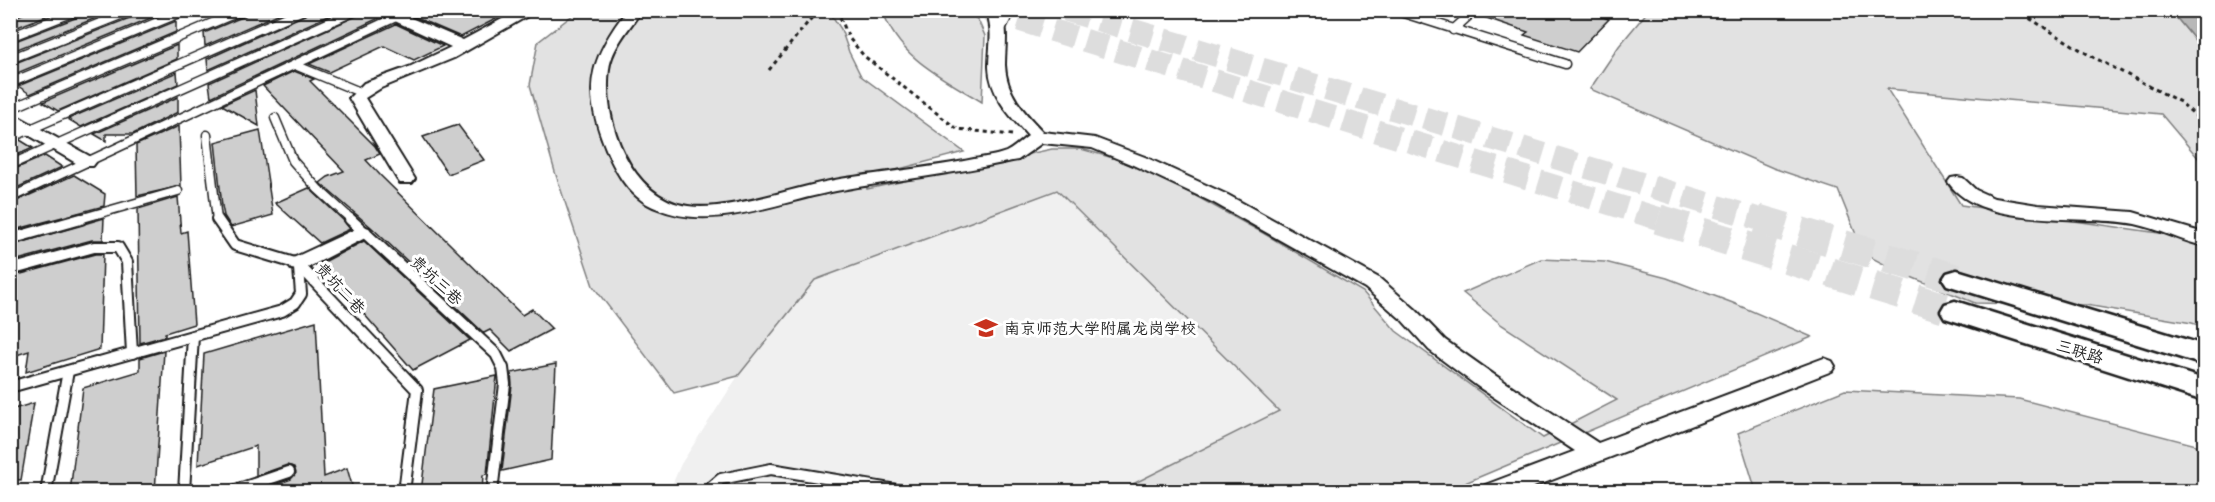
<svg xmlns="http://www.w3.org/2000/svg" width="2215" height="502" font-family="Kalam,'LXGW WenKai TC',sans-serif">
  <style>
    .built { fill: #f0f0f0 }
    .green { fill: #e2e2e2; stroke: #7f7f7f; stroke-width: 1.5 }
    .water { fill: #b8b8b8; stroke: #7a7a7a; stroke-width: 1.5 }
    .building { fill: #cecece; stroke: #1c1c1c; stroke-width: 1.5 }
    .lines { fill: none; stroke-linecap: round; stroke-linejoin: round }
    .secondary-tunnel-far1 { stroke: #ddd; stroke-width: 23; stroke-dasharray: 23 11; stroke-linecap: butt }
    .secondary-tunnel { stroke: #ddd; stroke-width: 30; stroke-dasharray: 30 15; stroke-linecap: butt }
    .lane-far1-casing { stroke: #1c1c1c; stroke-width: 11 }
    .lane-casing { stroke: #1c1c1c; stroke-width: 14 }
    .street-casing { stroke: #1c1c1c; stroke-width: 4 }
    .secondary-casing { stroke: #1c1c1c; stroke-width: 5 }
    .path { stroke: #1c1c1c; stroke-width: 3; stroke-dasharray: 4 4; stroke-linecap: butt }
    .lane-far1 { stroke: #fff; stroke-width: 8 }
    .lane { stroke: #fff; stroke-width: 10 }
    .street { fill: #fff; fill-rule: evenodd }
    .secondary { fill: #fff; fill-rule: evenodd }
    .labels { text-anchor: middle; stroke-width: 6; stroke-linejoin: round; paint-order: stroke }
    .street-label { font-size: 16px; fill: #1c1c1c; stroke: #fff }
    .poi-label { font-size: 16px; fill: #1c1c1c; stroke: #fff; text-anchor: start }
  </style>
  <rect width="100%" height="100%" fill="#fff"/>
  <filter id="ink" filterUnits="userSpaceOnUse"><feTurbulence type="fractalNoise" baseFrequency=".0167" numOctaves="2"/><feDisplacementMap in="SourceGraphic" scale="12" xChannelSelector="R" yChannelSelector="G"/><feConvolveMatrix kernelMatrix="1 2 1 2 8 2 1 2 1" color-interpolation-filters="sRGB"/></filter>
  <g filter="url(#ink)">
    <path class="built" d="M 1057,190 L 1280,411 L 1119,491 L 669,492 L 681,464 L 738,376 L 815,280 Z"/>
    <g class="green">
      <path d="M 578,11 L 829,11 L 841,29 L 849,52 L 861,76 L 964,152 L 865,178 L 867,189 L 1052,149 L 1081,149 L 1117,159 L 1165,179 L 1263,233 L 1363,292 L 1396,331 L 1543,438 L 1617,400 L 1502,325 L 1463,293 L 1541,259 L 1605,262 L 1667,278 L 1733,303 L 1812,337 L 1446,491 L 1119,491 L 1279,411 L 1057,190 L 815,280 L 738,376 L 674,393 L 593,286 L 555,172 L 530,85 L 538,42 Z"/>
      <path d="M 883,11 L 973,11 L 967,12 L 978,20 L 985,36 L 982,102 C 943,78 898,58 883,11 Z"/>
      <path d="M 1648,11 L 2171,11 L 2204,51 L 2204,165 L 2161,114 L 1887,89 L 1961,205 L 2173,235 L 2204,246 L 2204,327 L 2192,323 L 2086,305 L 1975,303 L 1901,273 L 1872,258 L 1859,242 L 1838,190 L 1773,168 L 1590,89 L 1619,46 Z"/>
      <path d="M 1845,390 L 2019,399 L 2204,447 L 2204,491 L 1756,491 L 1738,433 Z"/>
    </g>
    <path class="water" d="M 2171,11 L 2204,11 L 2204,51 Z"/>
    <g class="building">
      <path d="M 32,10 L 61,10 L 10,30 L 10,19 Z"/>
      <path d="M 85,10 L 116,10 L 10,52 L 10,43 L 81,16 Z"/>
      <path d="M 139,10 L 170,10 L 10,76 L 10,65 L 135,16 Z"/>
      <path d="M 249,10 L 287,10 L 205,46 L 204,33 L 245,16 Z"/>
      <path d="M 309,10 L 341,10 L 208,70 L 207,59 L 305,15 Z"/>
      <path d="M 363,10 L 369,10 L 381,17 L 211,97 L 209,83 L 359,15 Z"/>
      <path d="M 417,10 L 513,10 L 461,37 L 412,16 Z"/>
      <path d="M 1481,10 L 1581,10 L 1609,19 L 1577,52 L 1524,35 L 1528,32 L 1478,15 Z"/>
      <path d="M 176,21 L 176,32 L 30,94 L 18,86 Z"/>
      <path d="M 396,24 L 443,46 L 414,60 L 384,46 L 329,72 L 309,64 Z"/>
      <path d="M 177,45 L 177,59 L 58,111 L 43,102 Z"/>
      <path d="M 294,71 L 314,79 L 310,81 L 375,146 L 380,154 L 366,160 L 381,176 L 522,315 L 532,309 L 552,329 L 511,351 L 490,330 L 484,333 L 371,227 L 322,185 L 320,183 L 328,177 L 344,171 L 263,86 Z"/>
      <path d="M 177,72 L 178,84 L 81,127 L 68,119 Z"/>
      <path d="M 255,90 L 259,126 L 222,105 Z"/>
      <path d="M 178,97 L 178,112 L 133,134 L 106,134 L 106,141 L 94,134 Z"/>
      <path d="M 458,125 L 484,160 L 448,174 L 423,137 Z"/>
      <path d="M 179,126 L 181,186 L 137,196 L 136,145 Z"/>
      <path d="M 260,130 L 273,215 L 231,227 L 224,216 L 222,206 L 215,142 Z"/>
      <path d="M 20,140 L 33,148 L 10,158 L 10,144 Z"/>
      <path d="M 45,156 L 62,167 L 10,191 L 10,171 Z"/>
      <path d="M 74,175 L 105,194 L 104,206 L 10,231 L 10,204 Z"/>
      <path d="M 309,188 L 343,220 L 350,229 L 320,243 L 275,203 Z"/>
      <path d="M 178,197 L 181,233 L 187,231 L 194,324 L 165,333 L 165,336 L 140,343 L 138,209 Z"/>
      <path d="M 104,218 L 103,240 L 92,240 L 10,262 L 10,246 Z"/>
      <path d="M 364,241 L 470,340 L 413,370 L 320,264 Z"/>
      <path d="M 95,254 L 103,254 L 100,349 L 26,372 L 29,351 L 10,357 L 10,277 Z"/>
      <path d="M 316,321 L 324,477 L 347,468 L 354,492 L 256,492 L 291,479 L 296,473 L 294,467 L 287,465 L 256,476 L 256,446 L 198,465 L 204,354 Z"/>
      <path d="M 164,351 L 155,492 L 70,492 L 83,388 L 140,371 L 140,358 Z"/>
      <path d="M 556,364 L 551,460 L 502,471 L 512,385 L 511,373 Z"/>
      <path d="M 497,376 L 487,474 L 483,475 L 482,492 L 421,492 L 434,389 Z"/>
      <path d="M 34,403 L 21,480 L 10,479 L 10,410 Z"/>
    </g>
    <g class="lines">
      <g class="secondary-tunnel-far1">
        <path d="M 987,10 L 1663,220"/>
        <path d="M 1066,10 L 1762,220"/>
      </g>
      <g class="secondary-tunnel">
        <path d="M 1658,219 L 1955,311"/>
        <path d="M 1757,219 L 1957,279"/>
      </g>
      <g class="lane-far1-casing">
        <g id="lane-far1">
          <path d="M 1394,10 L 1565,64"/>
          <path d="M 1453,30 L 1475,10"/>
          <path d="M 1000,31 L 1011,10"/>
          <path d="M 10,37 L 79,10"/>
          <path d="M 10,59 L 133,10"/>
          <path d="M 295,65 L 360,92"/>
          <path d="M 10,83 L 187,10"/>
          <path d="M 10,109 L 243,10"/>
          <path d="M 275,118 L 293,161 L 318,189 L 352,220"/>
          <path d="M 207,135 L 217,220"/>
          <path d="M 10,138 L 303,10"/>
          <path d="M 10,165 L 357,10"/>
          <path d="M 10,198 L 411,10"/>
          <path d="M 76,220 L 178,191"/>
        </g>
      </g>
      <g class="lane-casing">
        <g id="lane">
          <path d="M 217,219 L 235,245 L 298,264 L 417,390 L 404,492"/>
          <path d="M 350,219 L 496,354 L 503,368 L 505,384 L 492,492"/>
          <path d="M 10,239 L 81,219"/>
          <path d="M 10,270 L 94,247 L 118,247 L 127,262 L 132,353"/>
          <path d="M 10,387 L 282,311 L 295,303 L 301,294 L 299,268"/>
          <path d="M 46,492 L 68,371"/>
          <path d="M 184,492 L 193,336"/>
          <path d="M 230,492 L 289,472"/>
          <path d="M 706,492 L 721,479 L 771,469 L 908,492"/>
        </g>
      </g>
      <g class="street-casing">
        <g id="street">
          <path d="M 371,10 L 392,10 L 463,40 L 519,10 L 538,10 L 454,58 L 381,88 L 365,98 L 415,179 L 412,183 L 400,183 L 397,179 L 349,98 L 364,83 L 409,67 L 451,47 Z"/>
          <path d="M 627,10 L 642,10 C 630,28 612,47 609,69 C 602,120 630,198 688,206 C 728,212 797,186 840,179 C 884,172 930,168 974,159 C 984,157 996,156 1006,152 C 1013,149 1021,141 1028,136 C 1010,116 990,95 989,67 C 989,46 994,31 986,10 L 1001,10 C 1009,30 1005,45 1005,65 C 1006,94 1025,113 1043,132 L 1095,138 L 1145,157 L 1228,195 L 1379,278 L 1415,309 L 1445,340 L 1493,374 L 1598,443 L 1816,361 L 1824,358 L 1832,361 L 1835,366 L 1832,371 L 1521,492 L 1482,492 L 1485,485 L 1575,451 L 1477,386 L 1429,350 L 1401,319 L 1365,288 L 1214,203 L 1133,165 L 1092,148 L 1042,143 L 1018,160 L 1012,161 C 954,174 895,180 836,191 C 781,201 713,232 658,209 C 626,197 612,166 601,136 C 582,84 594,53 627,10 Z"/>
          <path d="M 10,112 L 93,158 L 96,162 L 93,166 L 81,166 L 10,124 Z"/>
          <path d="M 1957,177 L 1963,178 L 1976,190 L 1994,198 L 2038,205 L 2133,212 L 2204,233 L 2204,246 C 2181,241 2159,229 2135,224 C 2083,214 1981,230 1948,182 L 1951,178 Z"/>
          <path d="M 362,226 L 369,228 L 372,232 L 369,236 L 305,269 L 298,270 L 291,269 L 288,264 L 291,259 Z"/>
        </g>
      </g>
      <g class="secondary-casing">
        <g id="secondary">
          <path d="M 1957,270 L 2204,345 L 2204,365 L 1947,285 L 1943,279 L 1947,273 Z"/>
          <path d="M 1955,301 L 2204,379 L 2204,401 L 1945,318 L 1941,311 L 1945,304 Z"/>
        </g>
      </g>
      <g class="path">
        <path d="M 837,10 L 849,38 L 864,56 L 957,129 L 1012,135"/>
        <path d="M 2016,10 L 2089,55 L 2180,102 L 2204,123"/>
        <path d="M 769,70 L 818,10"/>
      </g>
      <use href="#lane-far1" class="lane-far1"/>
      <use href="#lane" class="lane"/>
      <use href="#street" class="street"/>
      <use href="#secondary" class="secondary"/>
    </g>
  </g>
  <defs>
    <g id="school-bare" transform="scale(1.8)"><path d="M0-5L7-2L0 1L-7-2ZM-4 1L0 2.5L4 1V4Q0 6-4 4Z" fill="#c8321e" stroke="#fff" stroke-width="2.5" paint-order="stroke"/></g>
  </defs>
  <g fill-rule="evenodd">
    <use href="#school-bare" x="986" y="328"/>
  </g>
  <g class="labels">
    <g class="street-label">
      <text transform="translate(437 280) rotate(43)" y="6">贵坑三巷</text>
      <text transform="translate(341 288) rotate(47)" y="6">贵坑二巷</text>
      <text transform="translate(2080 351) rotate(17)" y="6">三联路</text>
    </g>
    <g class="poi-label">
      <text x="1004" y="334">南京师范大学附属龙岗学校</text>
    </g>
  </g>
  <rect width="2215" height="502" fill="none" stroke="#fff" stroke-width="36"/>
  <rect x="18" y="18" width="2179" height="466" fill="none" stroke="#1c1c1c" stroke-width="2" filter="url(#ink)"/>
</svg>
